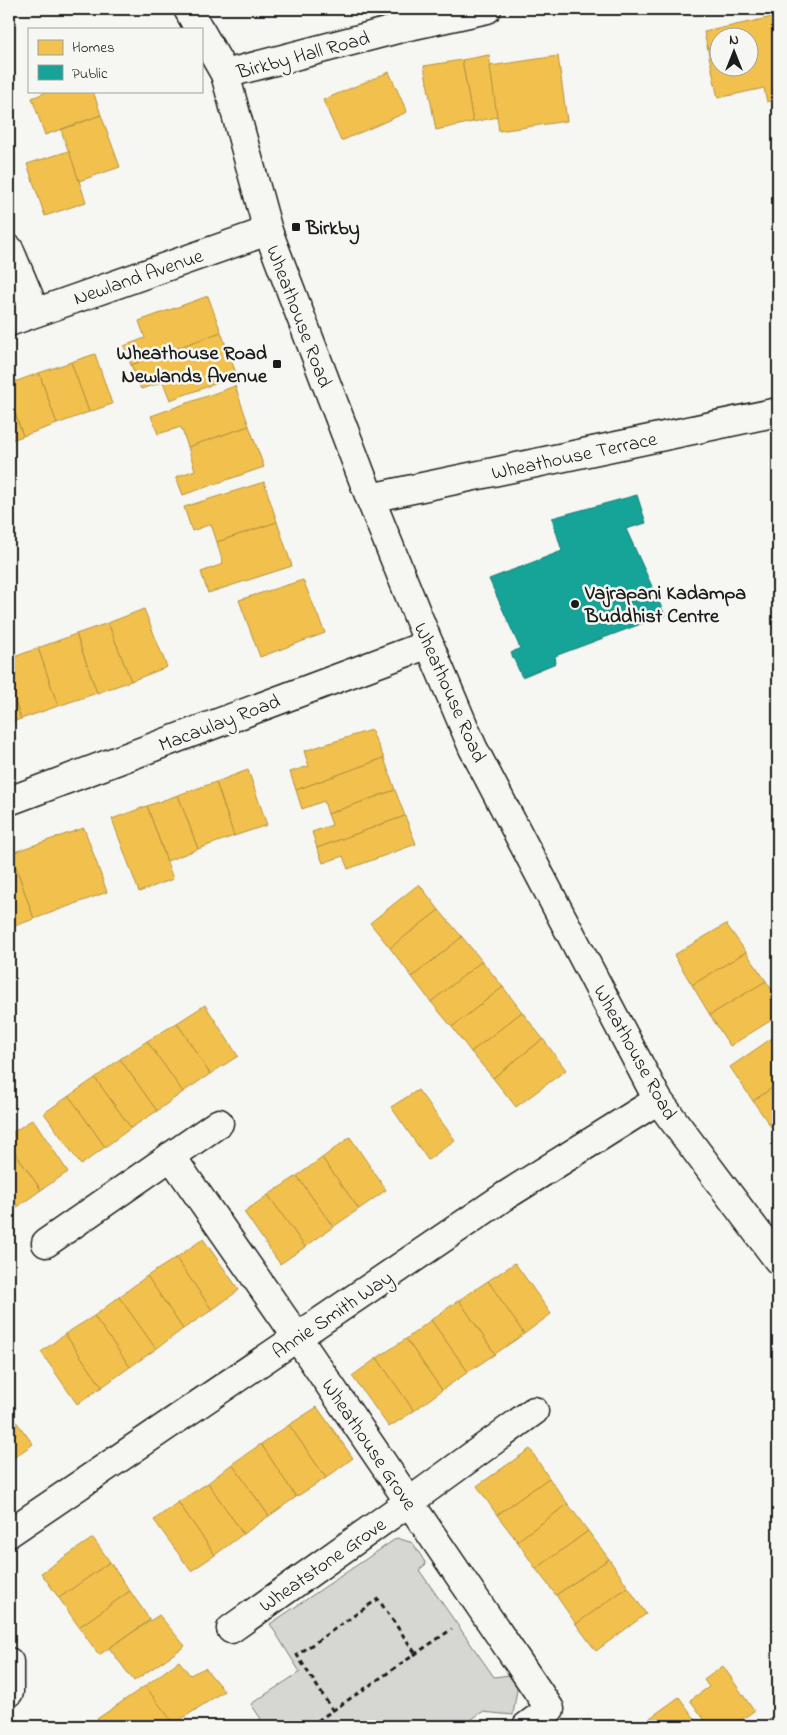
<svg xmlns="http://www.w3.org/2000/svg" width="787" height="1735" font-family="'Indie Flower',sans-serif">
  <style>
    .green { fill: #d6d6d2; stroke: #797977 }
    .homes { fill: #f2c14e; stroke: #b2903f; fill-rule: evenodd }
    .public { fill: #17a398; stroke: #187a73 }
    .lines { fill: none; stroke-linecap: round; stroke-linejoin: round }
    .lane-casing { stroke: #1c1c1c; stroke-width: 25 }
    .street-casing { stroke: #1c1c1c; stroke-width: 31 }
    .secondary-casing { stroke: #1c1c1c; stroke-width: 31 }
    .path { stroke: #1c1c1c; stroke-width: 3; stroke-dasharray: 5 4; stroke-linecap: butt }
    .lane { stroke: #f6f6f2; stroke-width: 21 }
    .street { stroke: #f6f6f2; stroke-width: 28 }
    .secondary { stroke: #f6f6f2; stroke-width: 28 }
    .poi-dot { fill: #1c1c1c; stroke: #f6f6f2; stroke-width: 2 }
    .labels { text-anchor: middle; stroke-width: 5; stroke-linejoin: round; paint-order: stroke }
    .street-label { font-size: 20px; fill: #1c1c1c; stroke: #f6f6f2 }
    .poi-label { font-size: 20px; font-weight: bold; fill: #1c1c1c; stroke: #f6f6f2; text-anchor: start }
  </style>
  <rect width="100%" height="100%" fill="#f6f6f2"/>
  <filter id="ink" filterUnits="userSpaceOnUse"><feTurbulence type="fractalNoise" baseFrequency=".02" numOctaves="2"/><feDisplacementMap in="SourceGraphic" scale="10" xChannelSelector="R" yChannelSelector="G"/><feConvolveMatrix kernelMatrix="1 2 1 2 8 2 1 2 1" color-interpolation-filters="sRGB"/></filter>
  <g filter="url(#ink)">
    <path class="green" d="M 397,1538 L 413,1543 L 426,1564 L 419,1570 L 494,1677 L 510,1675 L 518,1682 L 513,1715 L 482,1712 L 462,1726 L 251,1726 L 261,1719 L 251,1704 L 300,1672 L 270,1624 Z"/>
    <g class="homes">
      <path d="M 777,16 L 778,99 L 767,102 L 764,88 L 718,98 L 704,32 ZM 720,38 L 750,38 L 750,68 L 720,68 Z"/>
      <path d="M 489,55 L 498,117 L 473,122 L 462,60 Z"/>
      <path d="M 558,56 L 567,121 L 499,131 L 490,66 Z"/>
      <path d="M 462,60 L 473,122 L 436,130 L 424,66 Z"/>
      <path d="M 389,72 L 407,112 L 341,141 L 323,100 Z"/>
      <path d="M 49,91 L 93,91 L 101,115 L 45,135 L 32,98 Z"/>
      <path d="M 101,115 L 120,167 L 79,181 L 61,130 Z"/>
      <path d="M 69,151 L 86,202 L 45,216 L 27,164 Z"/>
      <path d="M 208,296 L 221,332 L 131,365 L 124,346 L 145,338 L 139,321 Z"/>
      <path d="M 221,332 L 237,376 L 170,400 L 163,382 L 141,389 L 131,365 Z"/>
      <path d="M 95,354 L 112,404 L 89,412 L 71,362 Z"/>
      <path d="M 71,362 L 89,412 L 57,424 L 39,373 Z"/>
      <path d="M 39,373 L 57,424 L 23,436 L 9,396 L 9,384 Z"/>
      <path d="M 235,386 L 249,426 L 188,447 L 181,427 L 158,434 L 151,416 Z"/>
      <path d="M 9,396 L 23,436 L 9,441 Z"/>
      <path d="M 249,426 L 264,467 L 183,495 L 176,477 L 195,470 L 188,447 Z"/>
      <path d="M 264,482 L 277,522 L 217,542 L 211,524 L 192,531 L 184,507 Z"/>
      <path d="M 277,522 L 292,566 L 208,593 L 201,572 L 223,564 L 217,542 Z"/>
      <path d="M 303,580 L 325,633 L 260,657 L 239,600 Z"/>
      <path d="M 144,609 L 167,667 L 131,681 L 108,623 Z"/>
      <path d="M 108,623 L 131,681 L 97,693 L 76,634 Z"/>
      <path d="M 76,634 L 97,693 L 58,706 L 38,648 Z"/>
      <path d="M 38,648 L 58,706 L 21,719 L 9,684 L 9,659 Z"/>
      <path d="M 9,684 L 21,719 L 9,723 Z"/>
      <path d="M 371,730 L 384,758 L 296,790 L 290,772 L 309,766 L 304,751 Z"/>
      <path d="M 384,758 L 395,790 L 328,814 L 324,801 L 302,809 L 296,790 Z"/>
      <path d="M 248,770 L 267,825 L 234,836 L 216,782 Z"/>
      <path d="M 216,782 L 234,836 L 198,849 L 178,795 Z"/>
      <path d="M 395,790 L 405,816 L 317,848 L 312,832 L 332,825 L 328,814 Z"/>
      <path d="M 178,795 L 198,849 L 167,861 L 147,806 Z"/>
      <path d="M 147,806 L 173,879 L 139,892 L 112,819 Z"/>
      <path d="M 405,816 L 416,844 L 348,869 L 343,856 L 323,863 L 317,848 Z"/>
      <path d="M 84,828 L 107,892 L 34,919 L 11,853 Z"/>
      <path d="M 11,853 L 34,919 L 9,928 L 9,854 Z"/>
      <path d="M 419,884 L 439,910 L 390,948 L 370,923 Z"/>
      <path d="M 439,910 L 462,937 L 412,977 L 390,948 Z"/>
      <path d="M 726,924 L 746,952 L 692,985 L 674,955 Z"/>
      <path d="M 462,937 L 482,961 L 431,1002 L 412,977 Z"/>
      <path d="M 746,952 L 766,981 L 710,1015 L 692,985 Z"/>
      <path d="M 482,961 L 503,987 L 452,1027 L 431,1002 Z"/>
      <path d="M 766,981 L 778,999 L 778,1016 L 730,1046 L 710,1015 Z"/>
      <path d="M 503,987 L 522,1012 L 471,1052 L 452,1027 Z"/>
      <path d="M 205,1005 L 238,1056 L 210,1074 L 177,1023 Z"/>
      <path d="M 522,1012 L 543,1039 L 493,1078 L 471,1052 Z"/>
      <path d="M 177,1023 L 210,1074 L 183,1092 L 147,1041 Z"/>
      <path d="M 778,1034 L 778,1084 L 753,1101 L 730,1067 Z"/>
      <path d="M 543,1039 L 566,1070 L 516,1107 L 493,1078 Z"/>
      <path d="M 147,1041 L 183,1092 L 157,1111 L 120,1059 Z"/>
      <path d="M 120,1059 L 157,1111 L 131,1128 L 95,1078 Z"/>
      <path d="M 95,1078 L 131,1128 L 105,1147 L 69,1096 Z"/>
      <path d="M 778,1084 L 778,1137 L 753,1101 Z"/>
      <path d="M 418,1090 L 455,1140 L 428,1160 L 391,1107 Z"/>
      <path d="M 69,1096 L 105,1147 L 81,1165 L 44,1113 Z"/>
      <path d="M 33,1119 L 68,1172 L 41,1190 L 9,1144 L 9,1135 Z"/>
      <path d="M 350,1137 L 386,1190 L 359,1209 L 322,1158 Z"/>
      <path d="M 9,1144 L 41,1190 L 16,1208 L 9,1198 Z"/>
      <path d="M 322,1158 L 359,1209 L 333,1227 L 297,1176 Z"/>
      <path d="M 297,1176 L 333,1227 L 305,1247 L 268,1195 Z"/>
      <path d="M 268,1195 L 305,1247 L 280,1264 L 244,1212 Z"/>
      <path d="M 203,1239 L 239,1290 L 212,1310 L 176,1258 Z"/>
      <path d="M 176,1258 L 212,1310 L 183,1329 L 147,1276 Z"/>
      <path d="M 515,1263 L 551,1314 L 524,1334 L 488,1281 Z"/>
      <path d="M 147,1276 L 183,1329 L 156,1349 L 119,1297 Z"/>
      <path d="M 488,1281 L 524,1334 L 495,1354 L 459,1300 Z"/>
      <path d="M 119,1297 L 156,1349 L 130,1367 L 94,1316 Z"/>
      <path d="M 459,1300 L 495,1354 L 468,1372 L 431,1320 Z"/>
      <path d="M 94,1316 L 130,1367 L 102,1387 L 65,1334 Z"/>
      <path d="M 431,1320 L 468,1372 L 442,1390 L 406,1339 Z"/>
      <path d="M 65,1334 L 102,1387 L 77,1404 L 41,1352 Z"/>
      <path d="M 406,1339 L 442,1390 L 414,1411 L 377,1358 Z"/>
      <path d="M 377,1358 L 414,1411 L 389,1427 L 352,1376 Z"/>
      <path d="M 317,1407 L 353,1458 L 326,1478 L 289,1425 Z"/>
      <path d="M 12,1416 L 33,1444 L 9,1461 L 9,1419 Z"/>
      <path d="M 289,1425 L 326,1478 L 296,1497 L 261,1444 Z"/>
      <path d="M 261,1444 L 296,1497 L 269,1516 L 232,1464 Z"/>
      <path d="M 530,1449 L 549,1478 L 497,1515 L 477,1486 Z"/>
      <path d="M 232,1464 L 269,1516 L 243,1534 L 208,1483 Z"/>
      <path d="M 549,1478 L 568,1504 L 517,1541 L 497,1515 Z"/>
      <path d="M 208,1483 L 243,1534 L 215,1555 L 178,1502 Z"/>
      <path d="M 178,1502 L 215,1555 L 191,1571 L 154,1520 Z"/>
      <path d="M 568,1504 L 588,1531 L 536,1569 L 517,1541 Z"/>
      <path d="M 588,1531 L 609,1559 L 556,1595 L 536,1569 Z"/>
      <path d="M 93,1538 L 110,1562 L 59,1598 L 41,1573 Z"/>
      <path d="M 609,1559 L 628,1587 L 576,1624 L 556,1595 Z"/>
      <path d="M 110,1562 L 130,1591 L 79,1627 L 59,1598 Z"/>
      <path d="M 628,1587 L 646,1614 L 596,1651 L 576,1624 Z"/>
      <path d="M 130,1591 L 150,1620 L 99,1655 L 79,1627 Z"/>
      <path d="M 159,1615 L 185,1646 L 134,1681 L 109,1648 Z"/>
      <path d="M 179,1661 L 190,1675 L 205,1668 L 224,1691 L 174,1724 L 145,1686 Z"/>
      <path d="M 723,1666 L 754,1711 L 732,1726 L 709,1726 L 690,1700 L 709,1687 L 704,1680 Z"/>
      <path d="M 145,1686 L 174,1724 L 170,1726 L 102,1726 L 97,1719 Z"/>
      <path d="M 679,1697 L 700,1726 L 656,1726 L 650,1718 Z"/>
    </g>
    <path class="public" d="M 637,495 L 646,523 L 626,529 L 665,615 L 555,656 L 556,663 L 522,677 L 511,653 L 520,648 L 489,579 L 562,551 L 552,518 Z"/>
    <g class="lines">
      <g class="lane-casing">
        <path id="lane" d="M 395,9 L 409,26"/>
      </g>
      <g class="street-casing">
        <g id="street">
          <path d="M 9,249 L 35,311"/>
          <path d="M 9,322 L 268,231"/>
          <path d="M 370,498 L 778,412"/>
          <path d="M 9,801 L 429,644"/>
          <path d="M 171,1156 L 297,1337 L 550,1709 L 527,1726"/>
          <path d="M 46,1243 L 219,1123"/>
          <path d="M 9,1533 L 505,1196 L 658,1100"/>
          <path d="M 231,1629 L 409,1502 L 534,1411"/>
          <path d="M 9,1662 L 9,1692"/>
        </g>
      </g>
      <g class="secondary-casing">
        <g id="secondary">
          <path d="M 188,9 L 199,29"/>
          <path d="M 201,32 L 225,74 L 268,231 L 370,498 L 429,644 L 473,748 L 658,1100 L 778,1260"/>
          <path d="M 225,74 L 409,26 L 487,9"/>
        </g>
      </g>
      <g class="path">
        <path d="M 333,1711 L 297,1655 L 378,1599 L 416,1654"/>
        <path d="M 310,1726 L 452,1629"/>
      </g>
      <use href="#lane" class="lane"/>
      <use href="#street" class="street"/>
      <use href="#secondary" class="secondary"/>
    </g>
  </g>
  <g class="poi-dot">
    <rect x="291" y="222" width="10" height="10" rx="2.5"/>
    <rect x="272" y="359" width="10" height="10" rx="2.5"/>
    <circle cx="575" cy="604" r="5"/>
  </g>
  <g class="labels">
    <g class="street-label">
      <text transform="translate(303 54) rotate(-15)" y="7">Birkby Hall Road</text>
      <text transform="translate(138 276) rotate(-19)" y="7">Newland Avenue</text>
      <text transform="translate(300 316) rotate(69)" y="7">Wheathouse Road</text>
      <text transform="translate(574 455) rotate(-12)" y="7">Wheathouse Terrace</text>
      <text transform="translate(451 692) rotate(66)" y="7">Wheathouse Road</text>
      <text transform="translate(219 722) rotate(-21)" y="7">Macaulay Road</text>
      <text transform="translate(636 1052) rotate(61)" y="7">Wheathouse Road</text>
      <text transform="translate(332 1314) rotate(-34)" y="7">Annie Smith Way</text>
      <text transform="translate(370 1444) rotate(56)" y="7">Wheathouse Grove</text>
      <text transform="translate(322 1564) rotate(-35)" y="7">Wheatstone Grove</text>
    </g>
    <g class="poi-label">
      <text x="306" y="234">Birkby</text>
      <text x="267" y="359" text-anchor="end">Wheathouse Road<tspan x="267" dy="23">Newlands Avenue</tspan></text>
      <text x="585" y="599">Vajrapani Kadampa<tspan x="585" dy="23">Buddhist Centre</tspan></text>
    </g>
  </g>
  <rect width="787" height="1735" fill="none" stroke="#f6f6f2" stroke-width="30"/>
  <rect x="15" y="15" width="757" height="1705" fill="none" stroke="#1c1c1c" stroke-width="2" filter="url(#ink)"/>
  <rect x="28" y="28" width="175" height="65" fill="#f6f6f2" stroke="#9f9f9c"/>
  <rect x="38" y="40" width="25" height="15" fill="#f2c14e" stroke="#9f9f9c"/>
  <text x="72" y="52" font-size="15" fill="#1c1c1c">Homes</text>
  <rect x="38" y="65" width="25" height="15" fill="#17a398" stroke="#9f9f9c"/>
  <text x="72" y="78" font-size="15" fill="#1c1c1c">Public</text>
  <g transform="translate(734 52)"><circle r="24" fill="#f6f6f2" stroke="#9f9f9c"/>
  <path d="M0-4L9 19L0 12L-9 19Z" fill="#1c1c1c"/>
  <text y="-8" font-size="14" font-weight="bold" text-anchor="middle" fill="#1c1c1c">N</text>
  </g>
</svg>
